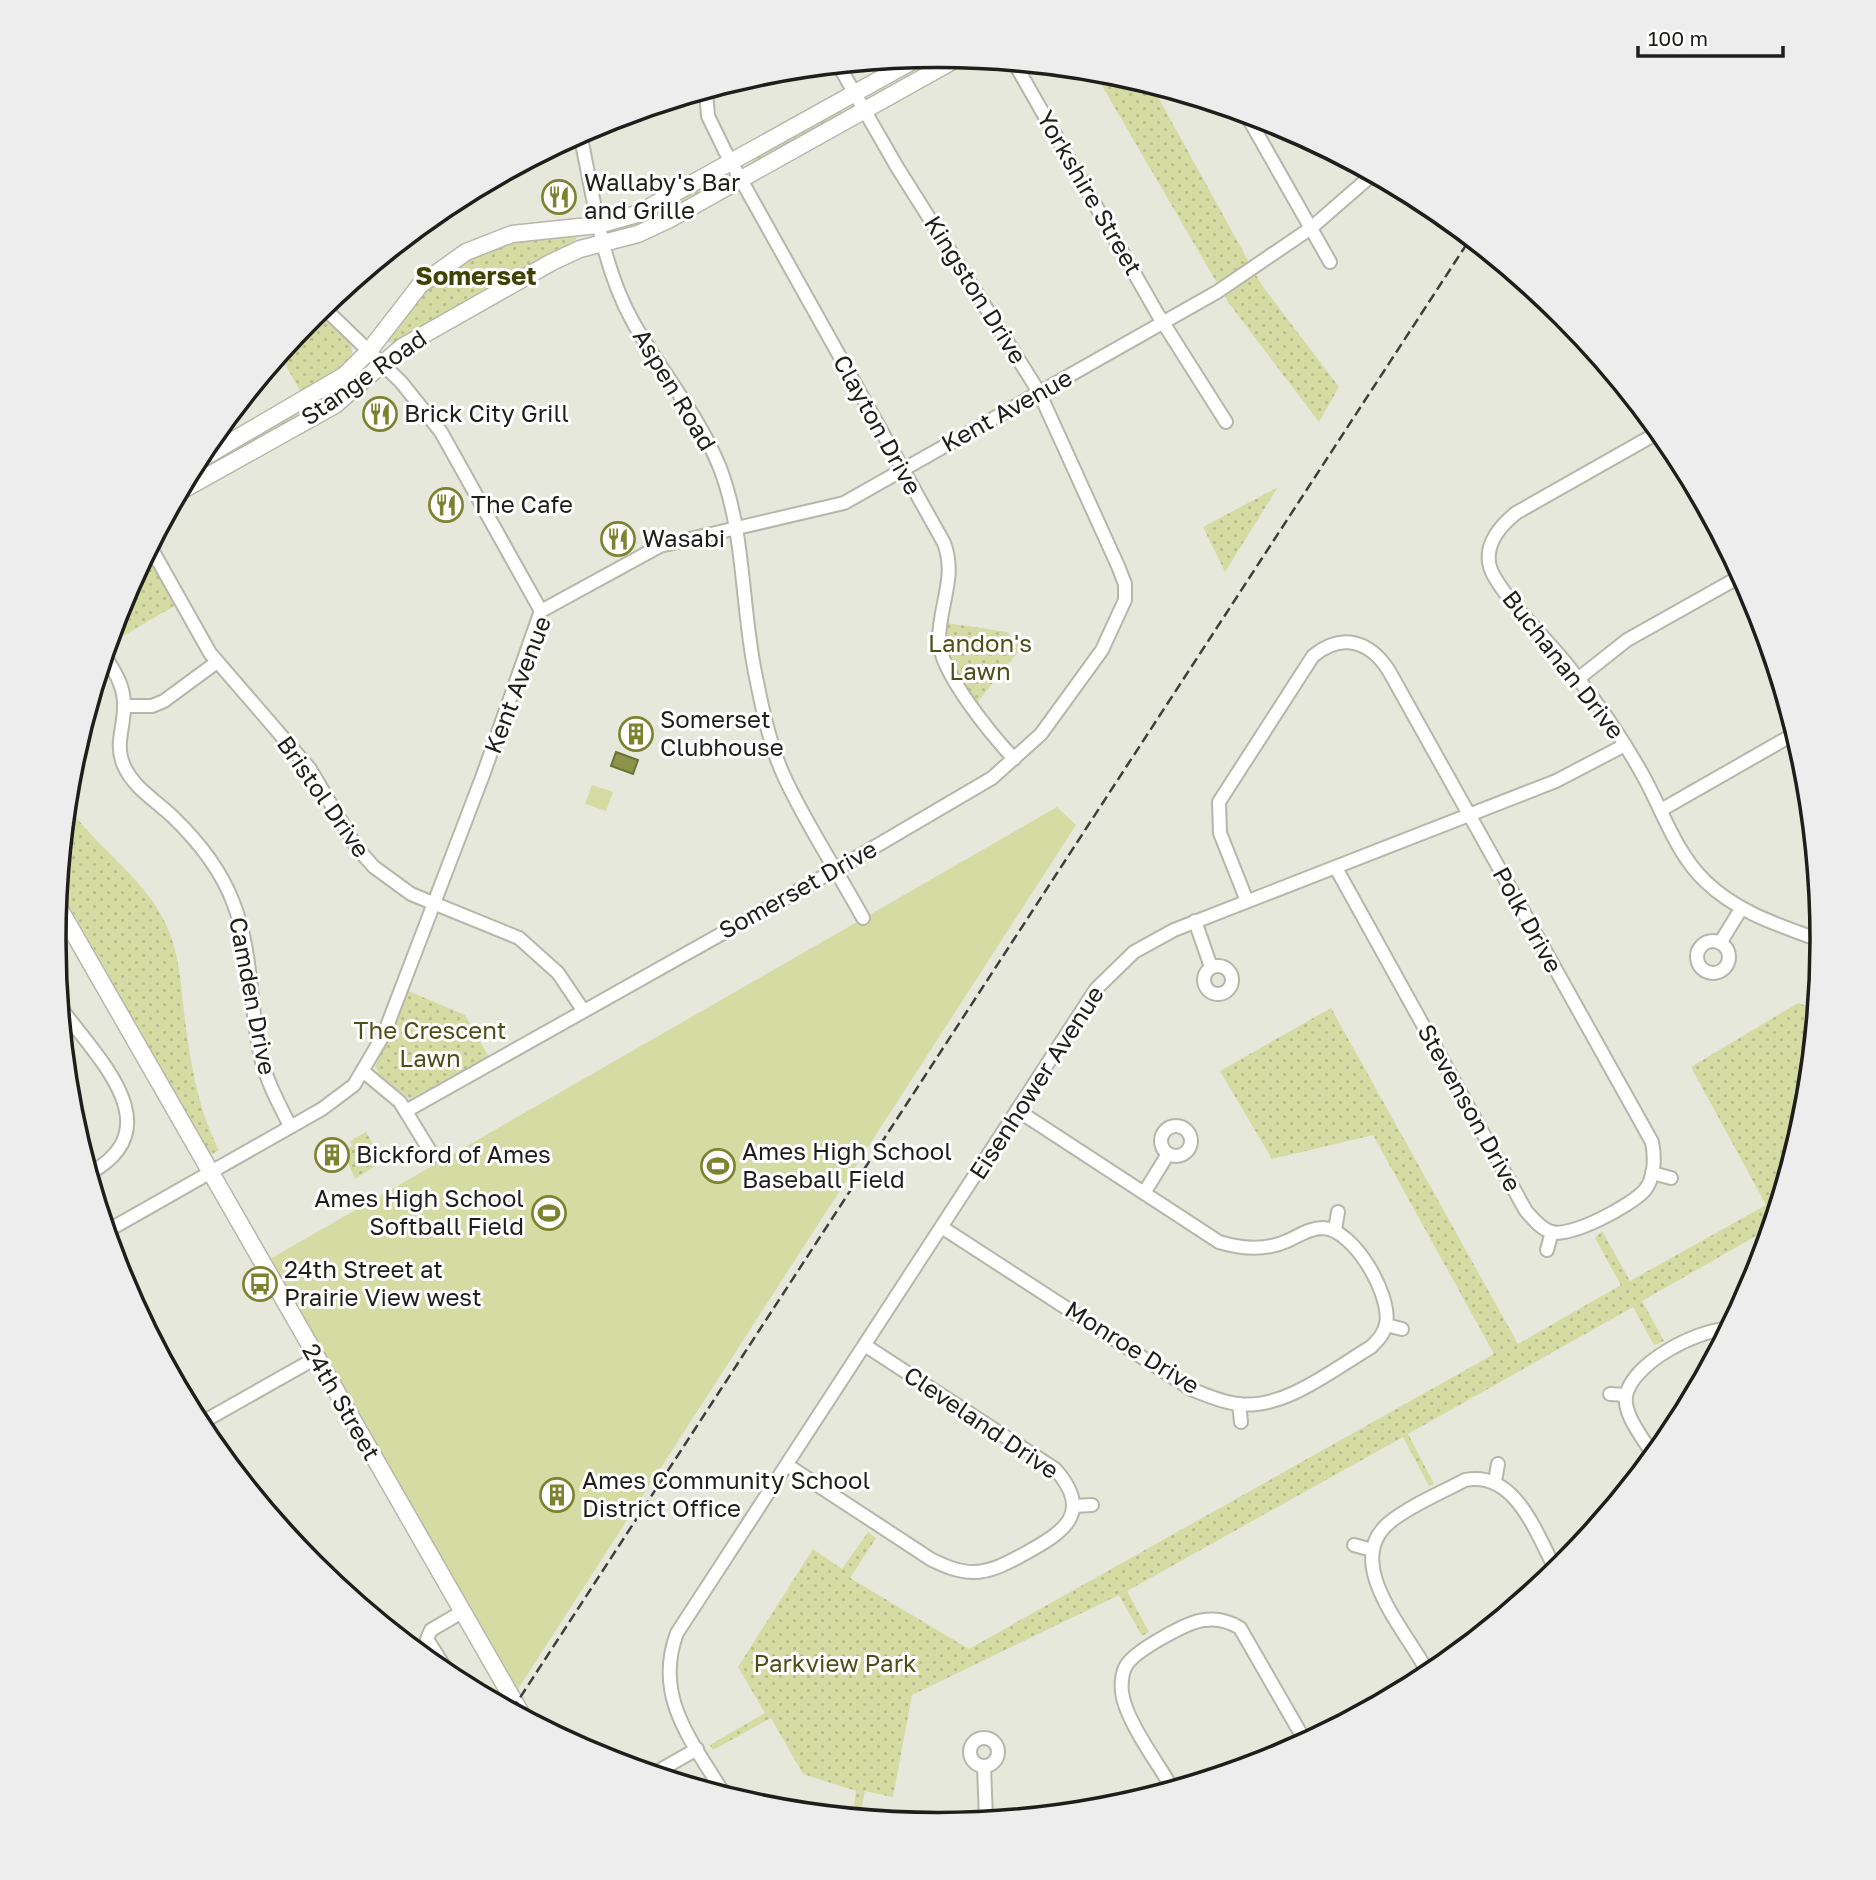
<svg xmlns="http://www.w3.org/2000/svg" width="1876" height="1880" font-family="'Golos Text',sans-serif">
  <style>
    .grass { fill: url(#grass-dots) }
    .garden { fill: #d4dca3 }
    .water { fill: url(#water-ripples); stroke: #6a713a; stroke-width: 2 }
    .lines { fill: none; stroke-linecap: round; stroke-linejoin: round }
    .street-casing { stroke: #b5b7ab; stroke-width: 16 }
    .secondary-casing { stroke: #b5b7ab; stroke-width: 19 }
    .street { stroke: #fff; stroke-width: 12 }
    .secondary { stroke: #fff; stroke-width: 16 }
    .rail { stroke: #3e3f3a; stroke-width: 2.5; stroke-dasharray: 10 5; stroke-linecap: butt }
    .labels { text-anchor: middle; stroke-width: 6; stroke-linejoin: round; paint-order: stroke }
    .poi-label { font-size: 24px; fill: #1e1f1b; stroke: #fff; text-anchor: start }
    .street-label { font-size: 24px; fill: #1e1f1b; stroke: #fff }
    .park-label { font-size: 24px; fill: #4a5017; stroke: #fff }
    .neighbourhood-label { font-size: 26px; font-weight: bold; fill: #3e4304; stroke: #fff }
    .rim { fill: none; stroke: #1e1f1b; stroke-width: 3.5 }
  </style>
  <defs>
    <pattern id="grass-dots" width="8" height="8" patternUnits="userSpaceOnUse" patternTransform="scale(1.75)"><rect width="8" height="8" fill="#d4dca3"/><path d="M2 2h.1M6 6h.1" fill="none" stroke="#b6bc8c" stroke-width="1.8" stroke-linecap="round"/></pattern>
    <pattern id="water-ripples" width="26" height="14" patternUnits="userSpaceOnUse" patternTransform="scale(1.75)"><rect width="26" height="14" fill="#8b9448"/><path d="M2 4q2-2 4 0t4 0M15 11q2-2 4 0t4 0" fill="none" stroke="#71783b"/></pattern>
  </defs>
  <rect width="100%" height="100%" fill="#e6e8dc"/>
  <g class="grass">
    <path d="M 1094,72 L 1152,86 L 1261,284 L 1339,387 L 1319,422 L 1228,302 Z"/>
    <path d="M 840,109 L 843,115 L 755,164 L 752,158 Z"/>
    <path d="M 716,178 L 719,184 L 646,224 L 620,232 L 619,225 Z"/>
    <path d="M 572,234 L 577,238 L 572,244 L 396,343 L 388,342 L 387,338 C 412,294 453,259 502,243 C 523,235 550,236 572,234 Z"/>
    <path d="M 318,311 L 351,344 L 353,359 L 300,391 L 280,355 Z"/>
    <path d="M 359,370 L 364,375 L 346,390 L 187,480 L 193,469 Z"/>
    <path d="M 1278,487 L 1225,572 L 1203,527 Z"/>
    <path d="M 147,554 L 176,605 L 109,644 L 122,601 Z"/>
    <path d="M 947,623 L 1007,632 L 1022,647 L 976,704 C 960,678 941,655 947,623 Z"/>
    <path d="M 68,806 C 97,850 147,878 168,929 C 179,955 181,984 184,1012 C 190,1060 197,1107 219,1150 L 211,1155 L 59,888 Z"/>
    <path d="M 408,991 L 465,1015 L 489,1057 L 410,1099 L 380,1075 L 375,1067 Z"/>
    <path d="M 1798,1003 L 1815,1009 L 1805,1113 L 1770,1228 L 1642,1301 L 1664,1341 L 1654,1345 L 1633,1307 L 1408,1434 L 1434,1484 L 1429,1486 L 1403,1437 L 1127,1591 L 1149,1632 L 1142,1636 L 1119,1595 L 912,1695 L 893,1797 L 865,1791 L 860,1816 L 853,1815 L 856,1791 L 803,1774 L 771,1718 L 713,1750 L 710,1745 L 765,1713 L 738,1667 L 813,1549 L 842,1569 L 868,1532 L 876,1538 L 850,1578 L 969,1649 L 1494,1354 L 1373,1135 L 1272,1159 L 1220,1071 L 1331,1008 L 1518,1344 L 1621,1285 L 1595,1238 L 1602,1231 L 1630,1281 L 1766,1205 L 1691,1067 Z"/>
    <path d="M 366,1132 L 383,1161 L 355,1179 L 343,1151 L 352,1146 L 350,1141 Z"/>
  </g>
  <g class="garden">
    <path d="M 592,785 L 613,792 L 606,811 L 585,804 Z"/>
    <path d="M 1057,807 L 1076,825 L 518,1689 L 270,1259 Z"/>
  </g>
  <path class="water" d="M 616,752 L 638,760 L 633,774 L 611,766 Z"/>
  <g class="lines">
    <g class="street-casing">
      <g id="street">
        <path d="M 1015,64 L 1157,313 L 1226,422"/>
        <path d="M 706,91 L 708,116 L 725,151 L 944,543 C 957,577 939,605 939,640 C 940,673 992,735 1014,759"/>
        <path d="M 1246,114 L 1330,262"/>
        <path d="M 580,134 C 594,197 601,265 633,322 C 661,372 699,415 720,468 C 746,536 741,612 757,682 C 763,713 770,745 783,774 C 805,823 837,870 863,918"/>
        <path d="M 323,307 L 401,382 L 441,432 L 541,611"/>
        <path d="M 1659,432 L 1516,513 C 1500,526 1484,545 1490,567 C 1498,593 1551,643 1569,667 C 1598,703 1624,740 1646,781 C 1664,815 1677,854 1705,881 C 1738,913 1779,925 1822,941"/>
        <path d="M 151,548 L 210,653 L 310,769 L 357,848 L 374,867 L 411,894 L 519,938 L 558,973 L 583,1010"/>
        <path d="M 105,656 C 114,671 124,685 124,704 C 125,726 114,744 124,766 C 134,788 155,800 172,816 C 197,840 220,868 233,902 C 253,952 249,1005 261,1058 C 267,1082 279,1104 290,1126"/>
        <path d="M 1579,678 L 1627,640 L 1741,576"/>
        <path d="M 125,706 L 152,706 L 164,701 L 217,662"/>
        <path d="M 1661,810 L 1794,734"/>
        <path d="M 1247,901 L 1220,833 L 1219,802 L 1313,656 C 1342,632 1370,641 1389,671 L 1652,1142 C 1655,1157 1655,1177 1645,1190 C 1632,1205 1571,1238 1551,1232 C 1541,1229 1533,1219 1526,1211 L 1336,868"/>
        <path d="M 1195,921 L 1211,967"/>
        <circle cx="1713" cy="957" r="16"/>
        <path d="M 1720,943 L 1741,909"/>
        <circle cx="1218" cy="980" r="14"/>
        <path d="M 61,1008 C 96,1057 173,1127 90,1173"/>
        <path d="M 364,1072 L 400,1102 L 433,1156"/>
        <path d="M 406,1111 L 837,869 L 992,778 L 1041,734 L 1102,650 L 1125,600 L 1125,584 L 1118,566 L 1039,392 L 897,167 L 839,66"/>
        <circle cx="1176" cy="1141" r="15"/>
        <path d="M 1652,1173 L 1671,1178"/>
        <path d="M 1144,1193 L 1168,1154"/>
        <path d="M 943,1228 L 1191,1389 C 1206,1395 1221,1402 1238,1404 C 1284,1410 1334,1369 1371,1347 C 1378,1340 1384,1334 1386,1324 C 1392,1296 1354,1229 1323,1228 C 1309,1228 1299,1236 1287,1241 C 1265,1251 1242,1249 1219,1242 L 1017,1110"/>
        <path d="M 1335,1230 L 1338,1212"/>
        <path d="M 107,1231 L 322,1109 L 354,1085 L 384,1034 L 483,775 L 541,611 L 660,546 L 844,503 L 1217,292 L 1311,228 L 1372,175"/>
        <path d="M 1547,1250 L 1552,1232"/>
        <path d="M 1386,1325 L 1402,1329"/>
        <path d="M 1610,1394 L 1626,1395"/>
        <path d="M 1239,1404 L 1241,1422"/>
        <path d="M 199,1424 L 316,1358"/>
        <path d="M 1653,1455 C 1644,1439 1623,1415 1626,1396 C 1632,1363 1697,1330 1727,1329"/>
        <path d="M 787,1465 L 932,1560 C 945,1566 958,1572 973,1572 C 992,1572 1009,1562 1024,1554 C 1064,1532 1094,1513 1055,1469 L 866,1346"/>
        <path d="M 1495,1481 L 1498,1464"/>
        <path d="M 1073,1506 L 1092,1505"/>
        <path d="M 1354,1545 L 1372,1550"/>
        <path d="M 1432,1673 L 1423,1664 C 1401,1625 1343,1560 1390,1522 C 1411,1505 1441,1493 1465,1480 C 1516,1470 1536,1534 1556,1570"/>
        <path d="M 450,1676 L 427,1639 L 431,1630 L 462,1612"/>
        <circle cx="984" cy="1752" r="14"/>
        <path d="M 984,1766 L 986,1819"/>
        <path d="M 655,1773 L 697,1749"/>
        <path d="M 1172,1788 C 1158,1763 1125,1720 1122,1692 C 1121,1685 1122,1672 1126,1666 C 1134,1651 1187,1622 1204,1620 C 1217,1618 1229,1621 1240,1628 L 1305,1741"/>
        <path d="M 724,1794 C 692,1741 653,1697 677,1633 L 1096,989 L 1134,952 L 1174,930 L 1556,781 L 1625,745"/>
      </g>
    </g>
    <g class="secondary-casing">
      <g id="secondary">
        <path d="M 196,462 L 345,375 L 369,351 L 420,285 L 466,252 L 512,234 L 598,225 L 637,214 L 918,58"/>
        <path d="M 181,491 L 335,405 L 402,347 L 552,262 L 580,249 L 638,234 L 668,220 L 958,58"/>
        <path d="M 58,906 L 522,1715"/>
      </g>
    </g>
    <use href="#street" class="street"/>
    <use href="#secondary" class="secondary"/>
    <path class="rail" d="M 512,1710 L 1470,239"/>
  </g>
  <defs>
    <g id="restaurant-ring" transform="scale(1.75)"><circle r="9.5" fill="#fff" stroke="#7b832f" stroke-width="1.5"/><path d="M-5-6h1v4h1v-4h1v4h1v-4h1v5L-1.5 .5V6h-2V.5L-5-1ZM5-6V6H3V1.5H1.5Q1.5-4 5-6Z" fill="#7b832f"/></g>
    <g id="building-ring" transform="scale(1.75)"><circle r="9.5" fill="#fff" stroke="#7b832f" stroke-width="1.5"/><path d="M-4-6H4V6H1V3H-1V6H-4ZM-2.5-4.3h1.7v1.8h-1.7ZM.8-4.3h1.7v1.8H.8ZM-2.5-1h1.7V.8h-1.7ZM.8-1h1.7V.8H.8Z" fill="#7b832f"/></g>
    <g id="stadium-ring" transform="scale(1.75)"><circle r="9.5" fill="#fff" stroke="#7b832f" stroke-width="1.5"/><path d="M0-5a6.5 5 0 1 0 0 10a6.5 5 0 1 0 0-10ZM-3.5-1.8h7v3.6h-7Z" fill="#7b832f"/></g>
    <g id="bus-ring" transform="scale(1.75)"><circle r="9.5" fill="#fff" stroke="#7b832f" stroke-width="1.5"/><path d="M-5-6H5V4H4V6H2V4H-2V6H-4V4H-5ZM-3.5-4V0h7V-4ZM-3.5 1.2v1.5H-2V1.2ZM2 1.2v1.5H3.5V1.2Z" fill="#7b832f"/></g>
  </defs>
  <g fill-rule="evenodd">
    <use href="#restaurant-ring" x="559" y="197"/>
    <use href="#restaurant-ring" x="380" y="414"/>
    <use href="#restaurant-ring" x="446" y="505"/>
    <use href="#restaurant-ring" x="618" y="539"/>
    <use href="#building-ring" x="636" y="734"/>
    <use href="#building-ring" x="332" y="1155"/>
    <use href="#stadium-ring" x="718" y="1166"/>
    <use href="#stadium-ring" x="549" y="1213"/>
    <use href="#bus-ring" x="260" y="1284"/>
    <use href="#building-ring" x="557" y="1495"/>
  </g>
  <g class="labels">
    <g class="poi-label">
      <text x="584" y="191">Wallaby's Bar<tspan x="584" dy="28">and Grille</tspan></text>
      <text x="404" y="422">Brick City Grill</text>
      <text x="471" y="513">The Cafe</text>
      <text x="642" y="547">Wasabi</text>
      <text x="660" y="728">Somerset<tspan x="660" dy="28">Clubhouse</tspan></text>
      <text x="742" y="1160">Ames High School<tspan x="742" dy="28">Baseball Field</tspan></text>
      <text x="356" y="1163">Bickford of Ames</text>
      <text x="524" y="1207" text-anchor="end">Ames High School<tspan x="524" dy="28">Softball Field</tspan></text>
      <text x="284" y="1278">24th Street at<tspan x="284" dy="28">Prairie View west</tspan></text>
      <text x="582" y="1489">Ames Community School<tspan x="582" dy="28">District Office</tspan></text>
    </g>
    <g class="street-label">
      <text transform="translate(1089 193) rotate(60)" y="8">Yorkshire Street</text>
      <text transform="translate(975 290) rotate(58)" y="8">Kingston Drive</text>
      <text transform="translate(364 378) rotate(-35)" y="8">Stange Road</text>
      <text transform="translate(674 390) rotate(59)" y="8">Aspen Road</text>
      <text transform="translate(1007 411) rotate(-29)" y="8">Kent Avenue</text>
      <text transform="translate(877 425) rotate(61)" y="8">Clayton Drive</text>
      <text transform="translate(1563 665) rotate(52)" y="8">Buchanan Drive</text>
      <text transform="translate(518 685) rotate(-69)" y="8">Kent Avenue</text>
      <text transform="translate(323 797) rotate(55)" y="8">Bristol Drive</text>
      <text transform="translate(798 890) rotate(-29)" y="8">Somerset Drive</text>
      <text transform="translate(1527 920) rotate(61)" y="8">Polk Drive</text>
      <text transform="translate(252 996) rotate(79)" y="8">Camden Drive</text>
      <text transform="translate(1037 1083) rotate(-57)" y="8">Eisenhower Avenue</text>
      <text transform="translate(1469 1108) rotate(61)" y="8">Stevenson Drive</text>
      <text transform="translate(1132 1348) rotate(32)" y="8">Monroe Drive</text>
      <text transform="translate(341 1402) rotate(60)" y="8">24th Street</text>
      <text transform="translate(981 1423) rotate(34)" y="8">Cleveland Drive</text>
    </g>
    <g class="park-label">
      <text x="980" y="652">Landon's<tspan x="980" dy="28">Lawn</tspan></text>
      <text x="430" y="1039">The Crescent<tspan x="430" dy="28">Lawn</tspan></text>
      <text x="835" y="1672">Parkview Park</text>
    </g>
    <g class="neighbourhood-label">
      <text x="476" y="285">Somerset</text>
    </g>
  </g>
  <path d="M0 0H1876V1880H0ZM66 940a872 872 0 1 1 1744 0a872 872 0 1 1-1744 0Z" fill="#ededed" fill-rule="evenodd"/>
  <path class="rim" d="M66 940a872 872 0 1 1 1744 0a872 872 0 1 1-1744 0Z"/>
  <path d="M1638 46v10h145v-10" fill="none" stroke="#1e1f1b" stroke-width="3.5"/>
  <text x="1648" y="46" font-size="21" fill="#1e1f1b" stroke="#ffffff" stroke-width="5" paint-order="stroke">100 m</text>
</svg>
